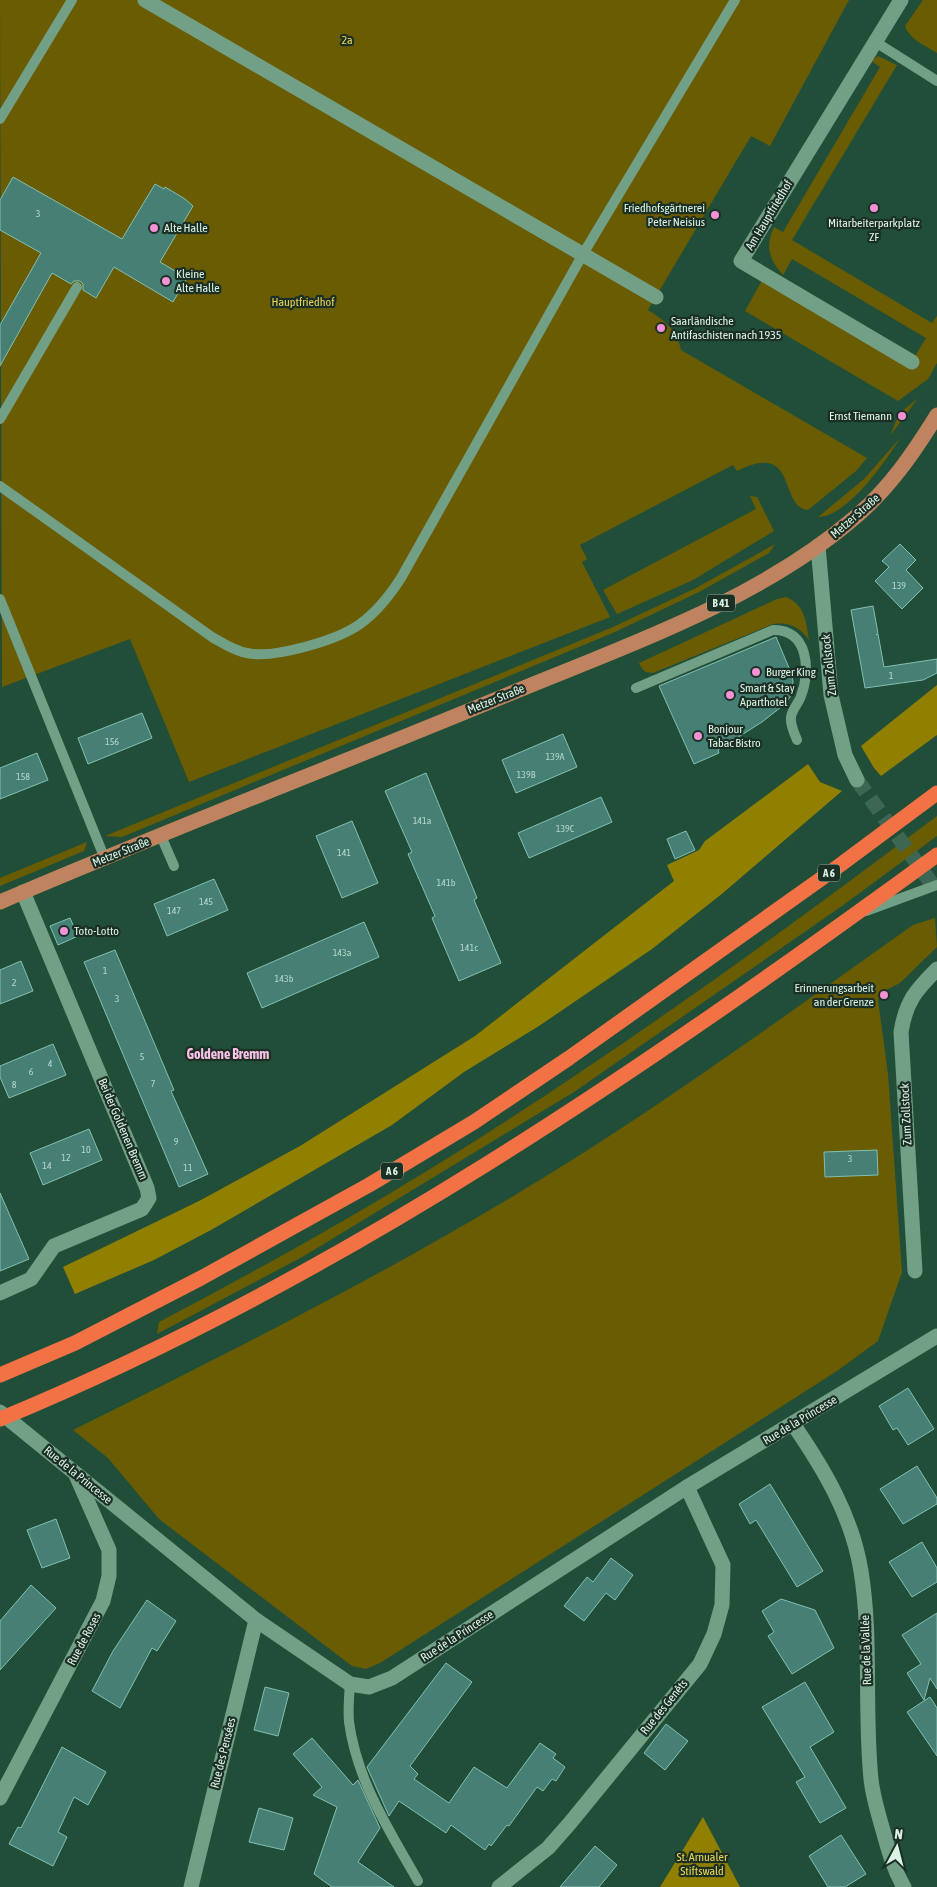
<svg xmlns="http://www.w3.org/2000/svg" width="937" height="1887" font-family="'Asap Condensed',sans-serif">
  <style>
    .green { fill: #6a5c02 }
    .forest { fill: #917f00 }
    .building { fill: #468074; stroke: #84bfb2 }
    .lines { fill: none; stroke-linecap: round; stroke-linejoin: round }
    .secondary-tunnel { stroke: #3d6752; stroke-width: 15; stroke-dasharray: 15 8; stroke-linecap: butt }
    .lane { stroke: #72a086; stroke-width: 10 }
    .street { stroke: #72a086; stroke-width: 15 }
    .secondary { stroke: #72a086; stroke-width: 15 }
    .primary { stroke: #bf845f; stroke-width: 15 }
    .highway { stroke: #f37245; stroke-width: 15 }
    .poi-dot { fill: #f391d5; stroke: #1c2f25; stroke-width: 2 }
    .labels { text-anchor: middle; stroke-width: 4.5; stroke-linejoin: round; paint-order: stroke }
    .number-label { font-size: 10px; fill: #b6d6c9 }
    .shield { fill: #1c2f25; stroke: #a2b8ab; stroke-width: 1 }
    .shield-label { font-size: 11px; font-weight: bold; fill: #dbf3e5 }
    .park-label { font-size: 12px; fill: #ecd555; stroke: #1c2f25 }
    .poi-label { font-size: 12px; fill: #dbf3e5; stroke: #1c2f25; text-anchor: start }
    .street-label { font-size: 12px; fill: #dbf3e5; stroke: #1c2f25 }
    .neighbourhood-label { font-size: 14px; font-weight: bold; fill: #f9c1e6; stroke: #1c2f25 }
  </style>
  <rect width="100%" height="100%" fill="#214e38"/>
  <g class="green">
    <path d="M 0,0 L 849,0 L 770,146 L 751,136 L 648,310 C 665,321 677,330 681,350 L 867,458 L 856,471 L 808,510 C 778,507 799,440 737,471 L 733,465 L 580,545 L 587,559 L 582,562 L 610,617 L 189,782 L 130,639 L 2,687 Z"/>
    <path d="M 923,0 L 937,0 L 937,53 C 926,46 910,40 905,26 Z"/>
    <path d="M 878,56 L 897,65 L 792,240 L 932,323 L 937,316 L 937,363 L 928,379 L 898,401 L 745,311 L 765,275 L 912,361 L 926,338 L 792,259 L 783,275 C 769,260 765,246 774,227 L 783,232 L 880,67 L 871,61 Z"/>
    <path d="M 918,398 L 890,436 L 899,414 Z"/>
    <path d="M 901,437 C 885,461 849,516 818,517 L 864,479 Z"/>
    <path d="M 750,496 L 757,497 L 774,531 L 693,580 L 617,614 L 603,590 L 756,509 Z"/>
    <path d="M 775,544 L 769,553 L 699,592 L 615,632 L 122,837 L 105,836 L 613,627 L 696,588 Z"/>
    <path d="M 786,597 C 805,605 806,621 809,640 C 800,627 789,622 773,624 L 653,673 C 645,673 642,670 639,663 L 777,599 Z"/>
    <path d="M 937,816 L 937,836 L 842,906 L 574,1092 L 304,1256 L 157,1334 L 159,1322 C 267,1265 373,1206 475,1141 C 634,1040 787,929 937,816 Z"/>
    <path d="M 87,842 L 84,851 L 0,886 L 0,878 Z"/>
    <path d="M 935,918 L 937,947 L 900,983 L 882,992 L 878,1000 L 888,1074 L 902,1272 L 878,1341 L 837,1371 L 380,1663 L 366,1669 L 352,1666 L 159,1519 L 108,1458 L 73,1430 C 242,1346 412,1261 572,1160 C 689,1086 800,1005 913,925 Z"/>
  </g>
  <g class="forest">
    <path d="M 937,685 L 937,735 L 881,776 L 874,768 L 861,746 Z"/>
    <path d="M 808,764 L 820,782 L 842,791 L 723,893 L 652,949 L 539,1026 L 464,1072 L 392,1125 L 211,1230 L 154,1260 L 75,1294 L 63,1267 L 199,1201 L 300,1146 L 475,1036 L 674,881 L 667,865 L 699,850 L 705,841 Z"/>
    <path d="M 703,1817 L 740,1887 L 660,1887 Z"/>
  </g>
  <g class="building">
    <path d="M 13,177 L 122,239 L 155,184 L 164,189 L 165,187 L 185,199 L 193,206 L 160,262 L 187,278 L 173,302 L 114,267 L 96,298 L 83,290 L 83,284 L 80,281 L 74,281 L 71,284 L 52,273 L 0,366 L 0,325 L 41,253 L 0,230 L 0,200 Z"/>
    <path d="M 900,544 L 916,560 L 906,570 L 923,588 L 902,609 L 875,581 L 889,567 L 882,561 Z"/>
    <path d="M 873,606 L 878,633 L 876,635 L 878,634 L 884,667 L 937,659 L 937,673 L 923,680 L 865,688 L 851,610 Z"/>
    <path d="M 776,637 L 792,675 L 793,682 L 790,697 L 785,704 L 762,722 L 718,750 L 719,753 L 694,764 L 659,686 Z"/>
    <path d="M 142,713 L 152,738 L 88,764 L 78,738 Z"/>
    <path d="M 563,734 L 577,767 L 516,793 L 502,760 Z"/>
    <path d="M 37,753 L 48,780 L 0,799 L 0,768 Z"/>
    <path d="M 426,773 L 477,898 L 474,900 L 501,963 L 459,981 L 432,918 L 435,916 L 408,854 L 412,852 L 385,791 Z"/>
    <path d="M 601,797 L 612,822 L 529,858 L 518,833 Z"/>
    <path d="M 352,821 L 378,883 L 342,898 L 316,836 Z"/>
    <path d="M 686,831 L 695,850 L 675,859 L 667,839 Z"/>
    <path d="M 214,879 L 228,910 L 167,936 L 154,904 Z"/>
    <path d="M 70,918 L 78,936 L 58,945 L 50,926 Z"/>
    <path d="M 364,922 L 379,957 L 262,1008 L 247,973 Z"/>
    <path d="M 115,950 L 174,1090 L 171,1091 L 208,1174 L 179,1187 L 84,962 Z"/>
    <path d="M 21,961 L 33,991 L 0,1004 L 0,970 Z"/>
    <path d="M 53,1044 L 66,1075 L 9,1098 L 0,1077 L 0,1066 Z"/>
    <path d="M 89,1129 L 102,1160 L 43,1185 L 30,1153 Z"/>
    <path d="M 877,1150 L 878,1175 L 825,1177 L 824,1152 Z"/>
    <path d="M 0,1193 L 29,1259 L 0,1271 Z"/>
    <path d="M 908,1388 L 934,1429 L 908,1445 L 897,1428 L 893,1430 L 879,1406 Z"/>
    <path d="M 917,1466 L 937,1498 L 937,1504 L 903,1524 L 880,1489 Z"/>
    <path d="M 770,1484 L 823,1571 L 797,1587 L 756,1520 L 750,1524 L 739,1504 Z"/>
    <path d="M 56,1519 L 70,1558 L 42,1568 L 27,1530 Z"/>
    <path d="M 922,1542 L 937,1568 L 937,1582 L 912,1597 L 889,1562 Z"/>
    <path d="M 611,1558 L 633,1575 L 615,1600 L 606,1593 L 584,1621 L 564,1606 L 587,1577 L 593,1582 Z"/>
    <path d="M 31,1585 L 56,1608 L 0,1670 L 0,1621 Z"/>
    <path d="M 781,1599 L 815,1610 L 834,1648 L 792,1674 L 768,1636 L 774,1632 L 762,1611 Z"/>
    <path d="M 147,1600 L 176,1621 L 157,1651 L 152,1648 L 120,1708 L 92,1691 L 113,1651 Z"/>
    <path d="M 937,1613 L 937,1689 L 930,1678 L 924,1700 L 907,1673 L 921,1664 L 902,1635 Z"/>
    <path d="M 446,1663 L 472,1682 L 410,1766 L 418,1774 L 414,1779 L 449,1803 L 474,1767 L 507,1788 L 540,1743 L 556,1754 L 553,1758 L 565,1767 L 556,1781 L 552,1779 L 543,1791 L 537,1787 L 509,1826 L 507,1825 L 491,1846 L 489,1844 L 485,1850 L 451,1825 L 446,1833 L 399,1801 L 389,1816 L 367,1767 Z"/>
    <path d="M 805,1682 L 834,1732 L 810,1747 L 846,1808 L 820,1823 L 796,1782 L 805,1777 L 762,1707 Z"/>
    <path d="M 265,1687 L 289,1693 L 278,1736 L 254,1730 Z"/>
    <path d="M 930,1697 L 937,1708 L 937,1756 L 907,1712 Z"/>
    <path d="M 666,1724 L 688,1741 L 665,1770 L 644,1753 Z"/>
    <path d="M 312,1738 L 353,1785 L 358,1780 L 380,1828 L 358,1862 L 394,1887 L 332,1887 L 314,1874 L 337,1807 L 313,1795 L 322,1787 L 293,1754 Z"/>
    <path d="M 62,1747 L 106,1772 L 88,1805 L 74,1797 L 58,1832 L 67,1837 L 53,1866 L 9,1844 L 18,1827 L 21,1828 Z"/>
    <path d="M 259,1808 L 293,1818 L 284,1850 L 249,1842 Z"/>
    <path d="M 841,1835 L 866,1874 L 845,1887 L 828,1887 L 809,1856 Z"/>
    <path d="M 595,1846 L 617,1865 L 599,1887 L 560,1887 Z"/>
  </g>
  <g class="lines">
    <path class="secondary-tunnel" d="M 857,780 L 937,891"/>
    <g class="lane">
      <path d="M 874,41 L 937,81"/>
      <path d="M 0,119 L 72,0"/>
      <path d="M 0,419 L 77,287"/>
      <path d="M 0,486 L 212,637 C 223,643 234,651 247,653 C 274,659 338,640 360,624 C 377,612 390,595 401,578 L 583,254 L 735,0"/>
      <path d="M 0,599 L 105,859"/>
      <path d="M 636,688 L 773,630 C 808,629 811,670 801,696 C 799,703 792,709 791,717 C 790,725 794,732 797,740"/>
      <path d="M 161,836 L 174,866"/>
      <path d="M 866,911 L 937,885"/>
      <path d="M 350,1684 C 349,1696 348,1710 349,1722 C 357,1781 389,1830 418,1881"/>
    </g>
    <g class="street">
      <path d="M 145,0 L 656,297"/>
      <path d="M 901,0 L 741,261 L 912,362"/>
      <path d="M 915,1271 L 901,1032 C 906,1001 916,990 937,969"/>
      <path d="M 0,1293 L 31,1279 L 54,1246 L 142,1209 L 149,1198 L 147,1188 L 23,892"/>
      <path d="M 0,1412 L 256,1620 L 350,1684 L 369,1687 L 392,1678 L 687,1487 L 937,1336"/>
      <path d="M 793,1424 C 824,1469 852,1516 861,1571 C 872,1639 864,1710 871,1779 C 873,1798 879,1816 884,1834 C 889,1852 894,1870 904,1887"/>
      <path d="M 0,1798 L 103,1601 L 109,1576 L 109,1550 L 76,1475"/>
      <path d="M 191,1887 L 256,1620"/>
      <path d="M 499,1887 L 548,1848 L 570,1823 L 700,1664 L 714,1634 L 722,1605 L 723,1565 L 687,1487"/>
    </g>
    <path class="secondary" d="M 818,546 L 831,695 L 845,755 L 857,780"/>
    <path class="primary" d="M 0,902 C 170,829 343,763 514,692 C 628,645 758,600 853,519 C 888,490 913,454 937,415"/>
    <g class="highway">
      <path d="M 0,1375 L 75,1343 L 201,1278 L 369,1185 L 474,1122 L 569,1058 L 832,871 L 937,793"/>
      <path d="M 0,1419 C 339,1279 642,1070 937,855"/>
    </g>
  </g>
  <g class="poi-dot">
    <circle cx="874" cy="208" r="5"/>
    <circle cx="715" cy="215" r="5"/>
    <circle cx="154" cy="228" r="5"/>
    <circle cx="166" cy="281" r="5"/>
    <circle cx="661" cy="328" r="5"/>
    <circle cx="902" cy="416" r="5"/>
    <circle cx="756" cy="672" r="5"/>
    <circle cx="730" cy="695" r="5"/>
    <circle cx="698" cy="736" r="5"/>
    <circle cx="64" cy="931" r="5"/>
    <circle cx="884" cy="995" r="5"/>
  </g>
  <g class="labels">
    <g class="number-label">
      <text x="38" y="217">3</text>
      <text x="899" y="589">139</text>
      <text x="891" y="679">1</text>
      <text x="112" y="745">156</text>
      <text x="555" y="760">139A</text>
      <text x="526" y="778">139B</text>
      <text x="23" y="780">158</text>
      <text x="422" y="824">141a</text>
      <text x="565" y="832">139C</text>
      <text x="344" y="856">141</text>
      <text x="446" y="886">141b</text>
      <text x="206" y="905">145</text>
      <text x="174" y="914">147</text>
      <text x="469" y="951">141c</text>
      <text x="342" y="956">143a</text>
      <text x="105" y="974">1</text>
      <text x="284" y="982">143b</text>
      <text x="14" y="986">2</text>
      <text x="117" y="1002">3</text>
      <text x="142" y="1060">5</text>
      <text x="50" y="1067">4</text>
      <text x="31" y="1075">6</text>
      <text x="153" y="1087">7</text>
      <text x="14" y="1088">8</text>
      <text x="176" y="1145">9</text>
      <text x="86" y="1153">10</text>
      <text x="66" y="1161">12</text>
      <text x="850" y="1162">3</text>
      <text x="47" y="1169">14</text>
      <text x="188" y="1171">11</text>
    </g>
    <g class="shield">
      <rect x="707" y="594.5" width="28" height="17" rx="4"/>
      <rect x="818" y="864.5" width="22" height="17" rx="4"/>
      <rect x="381" y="1162.5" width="22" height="17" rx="4"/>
    </g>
    <g class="shield-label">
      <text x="721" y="607">B 41</text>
      <text x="829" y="877">A 6</text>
      <text x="392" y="1175">A 6</text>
    </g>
    <g class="park-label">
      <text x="347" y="44">2a</text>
      <text x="303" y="306">Hauptfriedhof</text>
      <text x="702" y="1861">St. Arnualer<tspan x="702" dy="14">Stiftswald</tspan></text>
    </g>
    <g class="poi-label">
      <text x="705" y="212" text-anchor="end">Friedhofsgärtnerei<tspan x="705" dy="14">Peter Neisius</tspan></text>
      <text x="874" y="227" text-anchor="middle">Mitarbeiterparkplatz<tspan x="874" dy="14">ZF</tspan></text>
      <text x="164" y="232">Alte Halle</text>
      <text x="176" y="278">Kleine<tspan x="176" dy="14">Alte Halle</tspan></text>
      <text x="671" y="325">Saarländische<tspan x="671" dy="14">Antifaschisten nach 1935</tspan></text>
      <text x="892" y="420" text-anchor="end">Ernst Tiemann</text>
      <text x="766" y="676">Burger King</text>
      <text x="740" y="692">Smart &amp; Stay<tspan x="740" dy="14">Aparthotel</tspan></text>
      <text x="708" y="733">Bonjour<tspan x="708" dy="14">Tabac Bistro</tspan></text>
      <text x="74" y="935">Toto-Lotto</text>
      <text x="874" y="992" text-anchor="end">Erinnerungsarbeit<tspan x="874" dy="14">an der Grenze</tspan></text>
    </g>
    <g class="street-label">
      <text transform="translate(769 215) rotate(-59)" y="4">Am Hauptfriedhof</text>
      <text transform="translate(855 516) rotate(-41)" y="4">Metzer Straße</text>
      <text transform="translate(829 665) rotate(-96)" y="4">Zum Zollstock</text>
      <text transform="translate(496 699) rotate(-22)" y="4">Metzer Straße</text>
      <text transform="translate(121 852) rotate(-22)" y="4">Metzer Straße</text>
      <text transform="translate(906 1114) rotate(-93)" y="4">Zum Zollstock</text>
      <text transform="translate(123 1129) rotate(67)" y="4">Bei der Goldenen Bremm</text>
      <text transform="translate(800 1420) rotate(-31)" y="4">Rue de la Princesse</text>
      <text transform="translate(78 1475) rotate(39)" y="4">Rue de la Princesse</text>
      <text transform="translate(457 1636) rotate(-33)" y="4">Rue de la Princesse</text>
      <text transform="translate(84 1639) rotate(-62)" y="4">Rue de Roses</text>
      <text transform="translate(866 1650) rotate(-92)" y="4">Rue de la Vallée</text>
      <text transform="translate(664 1707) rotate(-51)" y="4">Rue des Genêts</text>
      <text transform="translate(223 1753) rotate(-76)" y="4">Rue des Pensées</text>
    </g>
    <g class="neighbourhood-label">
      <text x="228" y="1059">Goldene Bremm</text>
    </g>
  </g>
  <g transform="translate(897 1847) rotate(7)" stroke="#1c2f25" stroke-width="4" paint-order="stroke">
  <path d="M0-4L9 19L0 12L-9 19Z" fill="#dbf3e5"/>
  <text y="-8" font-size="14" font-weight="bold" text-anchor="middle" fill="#dbf3e5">N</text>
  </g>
</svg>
